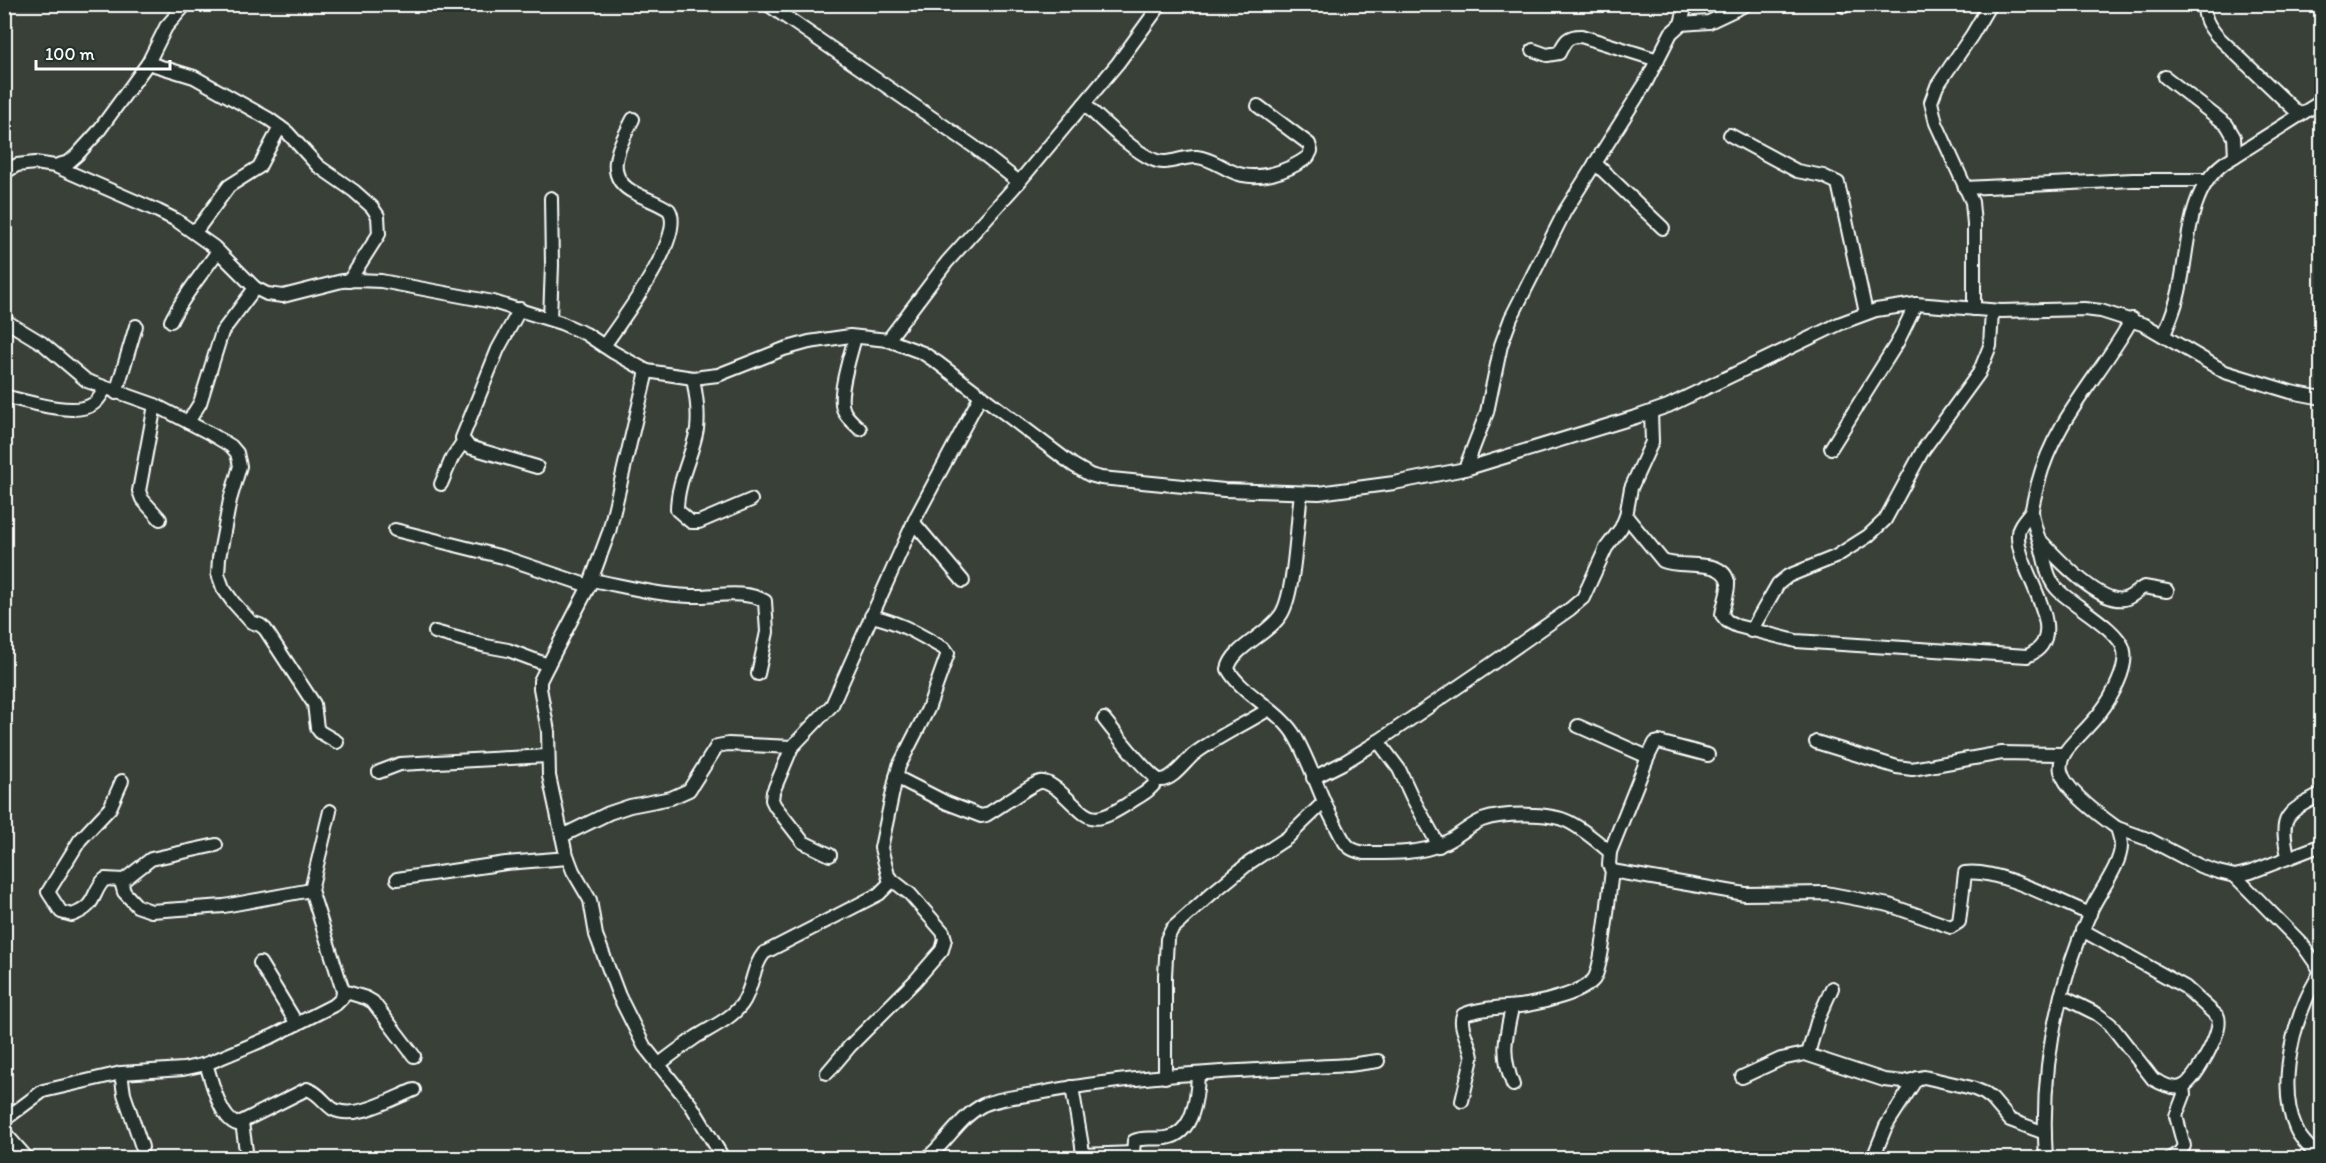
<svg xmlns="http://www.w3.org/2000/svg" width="2326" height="1163" font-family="Itim,sans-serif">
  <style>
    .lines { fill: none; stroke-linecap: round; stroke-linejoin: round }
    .minor-casing { stroke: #fff; stroke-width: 16 }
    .minor { stroke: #26332d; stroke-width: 12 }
  </style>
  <rect width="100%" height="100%" fill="#394037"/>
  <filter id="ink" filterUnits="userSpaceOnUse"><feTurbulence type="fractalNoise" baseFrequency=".0167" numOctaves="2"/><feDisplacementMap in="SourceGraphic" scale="12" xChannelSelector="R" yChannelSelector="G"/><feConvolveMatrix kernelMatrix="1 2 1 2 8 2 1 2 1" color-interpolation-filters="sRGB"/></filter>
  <g filter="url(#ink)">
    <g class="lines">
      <g class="minor-casing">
        <g id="minor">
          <path d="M 767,4 L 973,146 L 1019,182"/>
          <path d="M 2204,4 C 2204,19 2208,25 2217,36 L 2300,115"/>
          <path d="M 1844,6 L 1844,4"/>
          <path d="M 1681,24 L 1686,4"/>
          <path d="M 1533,50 L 1547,55 L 1559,53 C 1565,41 1567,36 1581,36 L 1658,60"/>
          <path d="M 148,63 L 194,77 L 269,119 L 287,132 L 318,166 L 354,191 L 372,207 L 378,216 L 379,234 L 349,281"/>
          <path d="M 2165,77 L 2227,125 L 2234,137 L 2235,156"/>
          <path d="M 2320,102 L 2322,57"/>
          <path d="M 1084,104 C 1102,120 1130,149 1152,159 C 1167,167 1181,156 1197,157 C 1209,158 1220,166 1231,171 C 1256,183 1287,172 1308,157 L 1311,151 L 1309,144 L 1258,106"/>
          <path d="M 1730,135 L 1797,171 L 1823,176 L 1838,183 L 1866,313"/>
          <path d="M 1595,163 L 1663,228"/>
          <path d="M 55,166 L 69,162 L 77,155 L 97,133 L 148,63 L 166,27 L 186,4"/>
          <path d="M 4,173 L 17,165 L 35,163 L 55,166 L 158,211 L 176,220 L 214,247 L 255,288 L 267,294 L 283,296 L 342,281 L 357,280 L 381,281 L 493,302 L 561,323 L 586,334 L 613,352 L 647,371 L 693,378 L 718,375 L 784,349 L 809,342 L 850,336 L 888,340 L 923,353 L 938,363 L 1073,465 L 1090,475 L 1101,478 L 1224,490 L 1319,493 L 1394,483 L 1465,469 L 1639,416 L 1668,406 L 1841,323 L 1876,310 L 1916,304 L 2001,311 L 2084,309 L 2101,311 L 2145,325 L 2225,372 L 2291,392 L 2322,398"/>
          <path d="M 1965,188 L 2133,180 L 2206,180"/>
          <path d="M 192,231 L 199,227 L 229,186 L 259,167 L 280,127"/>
          <path d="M 520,309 L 498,349 L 462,438 L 469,447 L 537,467"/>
          <path d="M 1974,309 L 1974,224 L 1972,202 L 1936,123 L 1931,102 L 1937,86 L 1972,35 L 1990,4"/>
          <path d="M 550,319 L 552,265 L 551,198"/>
          <path d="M 4,320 L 42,343 L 87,381 L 155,405 L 211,434 L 231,446 L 237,453 L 240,466 L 230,500 L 219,558 L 218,574 L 223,588 L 233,602 L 251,622 L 260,625 L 265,629 L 314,704 L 317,728 L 320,732 L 337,742"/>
          <path d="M 171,321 C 183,296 202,274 218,251"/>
          <path d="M 2164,335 C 2170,320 2177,304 2180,287 C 2189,245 2187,191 2224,163 L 2322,101"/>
          <path d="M 855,337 C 851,354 836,397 844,411 C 847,418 855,424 860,429"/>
          <path d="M 888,340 L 947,262 L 1019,182 L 1118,63 L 1161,4"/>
          <path d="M 604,346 C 620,322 686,237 669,210 C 659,203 646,199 635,193 C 600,176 621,143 633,119"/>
          <path d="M 647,371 L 609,532 L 589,586 L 548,665 L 540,681 L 540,688 L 548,731 L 549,776 L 565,850 L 573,871 L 590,900 L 596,935 L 619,996 L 644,1046 L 691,1105 L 723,1158"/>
          <path d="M 693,378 C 696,395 699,412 697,429 C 692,457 677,481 677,510 L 691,522 L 699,522 L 751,500"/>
          <path d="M 116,393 L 136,326"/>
          <path d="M 4,396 C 25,401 74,417 93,404 C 98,401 102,394 105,389"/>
          <path d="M 155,405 L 139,491 L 142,499 L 160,519"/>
          <path d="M 188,422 L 200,403 L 222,332 L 255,288"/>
          <path d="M 1831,448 L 1897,343 L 1916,304"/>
          <path d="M 1465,469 L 1487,412 L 1501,345 L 1511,318 L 1565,211 L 1645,84 L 1671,33 L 1681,24 L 1709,22 L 1747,4"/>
          <path d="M 441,484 L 452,458 L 463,442"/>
          <path d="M 1301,493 C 1297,522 1295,590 1282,613 C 1269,635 1233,646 1228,669 C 1241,694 1282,711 1296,738 C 1312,766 1320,798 1336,826 C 1339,832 1343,841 1348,846 C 1352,850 1359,852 1364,853 C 1389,853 1419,854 1442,844 C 1457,838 1468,826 1482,820 C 1502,813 1550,812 1569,822 C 1583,829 1598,842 1610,852 L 1609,865 L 1612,871"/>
          <path d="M 1626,516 L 1663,561 C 1681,569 1723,557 1728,582 C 1729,592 1723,605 1722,615 L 1727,621 L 1737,626 L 1796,641 L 2027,656 C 2076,636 2016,572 2018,534 C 2018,525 2027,517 2032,510"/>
          <path d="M 914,523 L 963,581"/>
          <path d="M 395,530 L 503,557 L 589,586"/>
          <path d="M 2040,540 C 2056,557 2099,604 2124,599 C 2131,598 2138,590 2144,587 L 2167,591"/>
          <path d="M 592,580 C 624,586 657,595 690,596 C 715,597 742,589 765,601 L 767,632 L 758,674"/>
          <path d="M 1751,631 L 1778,584 L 1788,576 L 1835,557 L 1868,536 L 1885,520 L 1923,450 L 1979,373 L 1990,346 L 1992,311"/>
          <path d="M 435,632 L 486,646 L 508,650 L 548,665"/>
          <path d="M 1104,719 C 1111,728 1152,780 1160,780 C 1172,781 1185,762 1193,755 C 1216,737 1244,725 1269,709"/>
          <path d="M 1578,726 L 1648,757 L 1610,852"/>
          <path d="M 1378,741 L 1399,769 L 1412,797 L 1439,846"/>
          <path d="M 1816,742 L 1897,767 L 1912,769 L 2002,753 L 2062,754"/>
          <path d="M 1648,757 L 1655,743 L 1659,742 L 1708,755"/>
          <path d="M 379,772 L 400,764 L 547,756"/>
          <path d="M 896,777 L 947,803 L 981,816 L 986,815 C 995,810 1033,783 1040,782 C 1047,781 1052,786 1057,789 C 1090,817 1087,830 1129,803 C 1139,796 1151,791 1157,780"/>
          <path d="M 1313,778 L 1343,763 L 1374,744 L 1490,665 L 1570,609 L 1583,598 L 1606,548 L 1621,528 L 1626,516 L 1631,488 L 1652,442 L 1651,412"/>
          <path d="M 122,781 L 110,808 L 80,840 L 48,892 L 61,912 L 72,915 C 98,906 91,892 105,879 L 124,880"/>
          <path d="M 2117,828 L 2150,840 L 2200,866 L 2218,872 L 2235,876 L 2251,872 L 2322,845"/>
          <path d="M 562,836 L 609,813 L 630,806 L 671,798 L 689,790 L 717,746 L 728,744 L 792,747"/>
          <path d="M 216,845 L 151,859 L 124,880 L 122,885 L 124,892 L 137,906 L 151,911 L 224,906 L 311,890"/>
          <path d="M 830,855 L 803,842 L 775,806 L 772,800 L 773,792 L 792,747 L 832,705 L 916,517 L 981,395"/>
          <path d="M 2288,856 C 2279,815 2286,813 2322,794"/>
          <path d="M 2235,876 L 2302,944 L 2321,971 C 2316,981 2310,990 2306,1000 C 2290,1037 2279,1091 2296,1129 C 2301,1141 2311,1148 2319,1158"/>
          <path d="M 397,879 L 506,863 L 568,858"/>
          <path d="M 260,963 L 297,1024"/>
          <path d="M 343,991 L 366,998 L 373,1002 L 414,1056"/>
          <path d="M 2061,996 L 2097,1014 L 2110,1024 L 2153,1079 C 2160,1083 2175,1091 2184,1086 C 2196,1078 2223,1031 2218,1017 L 2185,987 L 2082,930"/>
          <path d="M 1512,1008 C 1505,1040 1501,1053 1513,1085"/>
          <path d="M 1808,1054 L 1818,1019 L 1832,988"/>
          <path d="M 206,1064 C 212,1081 220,1119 237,1124 L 307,1089 C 318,1092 324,1103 333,1109 C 355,1121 393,1098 414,1090"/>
          <path d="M 658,1065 C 671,1055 683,1046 696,1037 C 712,1027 731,1019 742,1004 C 753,989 752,967 764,953 L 879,894 L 890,883 L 881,848 L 896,777 L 899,766 L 928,709 L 948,653 L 945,649 C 918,634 902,623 871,616"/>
          <path d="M 121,1073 L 124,1094 L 142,1147"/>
          <path d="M 827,1073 L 850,1046 L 915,981 L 942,950 L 945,939 L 943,932 L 910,894 L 891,879"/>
          <path d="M 1165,1077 L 1165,976 L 1167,939 L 1172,929 L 1211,894 L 1249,863 L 1287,838 L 1323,803"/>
          <path d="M 1742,1077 L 1781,1059 L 1805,1054 L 1884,1080 L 1904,1082 L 1924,1077 L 1972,1088 L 1984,1093 L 1992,1099 L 2010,1120 L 2045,1133"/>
          <path d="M 1072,1087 L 1082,1146 L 1083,1158"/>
          <path d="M 1462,1101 L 1472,1058 C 1471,1044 1458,1027 1463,1015 C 1480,1007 1508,1008 1527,1005 C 1544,1002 1583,993 1594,979 C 1603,966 1609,891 1612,871 L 1745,894 L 1826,893 L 1889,905 L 1951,927 L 1959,922 L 1965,873 C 1998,868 2058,901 2090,914"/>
          <path d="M 4,1120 L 43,1091 L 121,1073 L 183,1069 L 206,1064 L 273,1036 L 336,1004 L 342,998 L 343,991 L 311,890 L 330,811"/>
          <path d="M 242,1123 L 247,1158"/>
          <path d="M 4,1132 L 27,1158"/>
          <path d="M 1083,1155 L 1133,1153"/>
          <path d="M 927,1158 C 946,1143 961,1116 983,1105 C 1001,1097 1026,1096 1045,1092 C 1145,1073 1248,1071 1349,1065 L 1378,1061"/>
          <path d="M 1138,1158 L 1133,1153 L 1134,1141 C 1143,1136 1156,1140 1166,1138 C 1194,1134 1197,1097 1198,1075"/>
          <path d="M 1873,1158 L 1886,1126 L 1917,1078"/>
          <path d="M 2046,1158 C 2040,1071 2056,988 2092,908 C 2100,891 2121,864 2121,846 C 2121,840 2119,834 2117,828 C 2007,749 2086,758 2118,682 C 2122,673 2126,662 2124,651 C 2121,631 2075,606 2059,591 C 2047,580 2046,564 2042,550 C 2039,537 2032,523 2032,510 C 2033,501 2036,492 2038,483 C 2054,420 2101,375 2132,319"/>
          <path d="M 2171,1158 L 2180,1152 L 2184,1146 L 2176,1116 L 2184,1095 L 2183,1086"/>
        </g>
      </g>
      <use href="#minor" class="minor"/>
    </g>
  </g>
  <rect width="2326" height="1163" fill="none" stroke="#26332d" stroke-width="24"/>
  <rect x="12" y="12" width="2302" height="1139" fill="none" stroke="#fff" stroke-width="2" filter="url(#ink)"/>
  <path d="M36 60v9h134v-9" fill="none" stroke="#ffffff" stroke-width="3"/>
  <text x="45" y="60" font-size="18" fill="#ffffff" stroke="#26332d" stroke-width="4.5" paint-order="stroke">100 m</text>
</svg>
